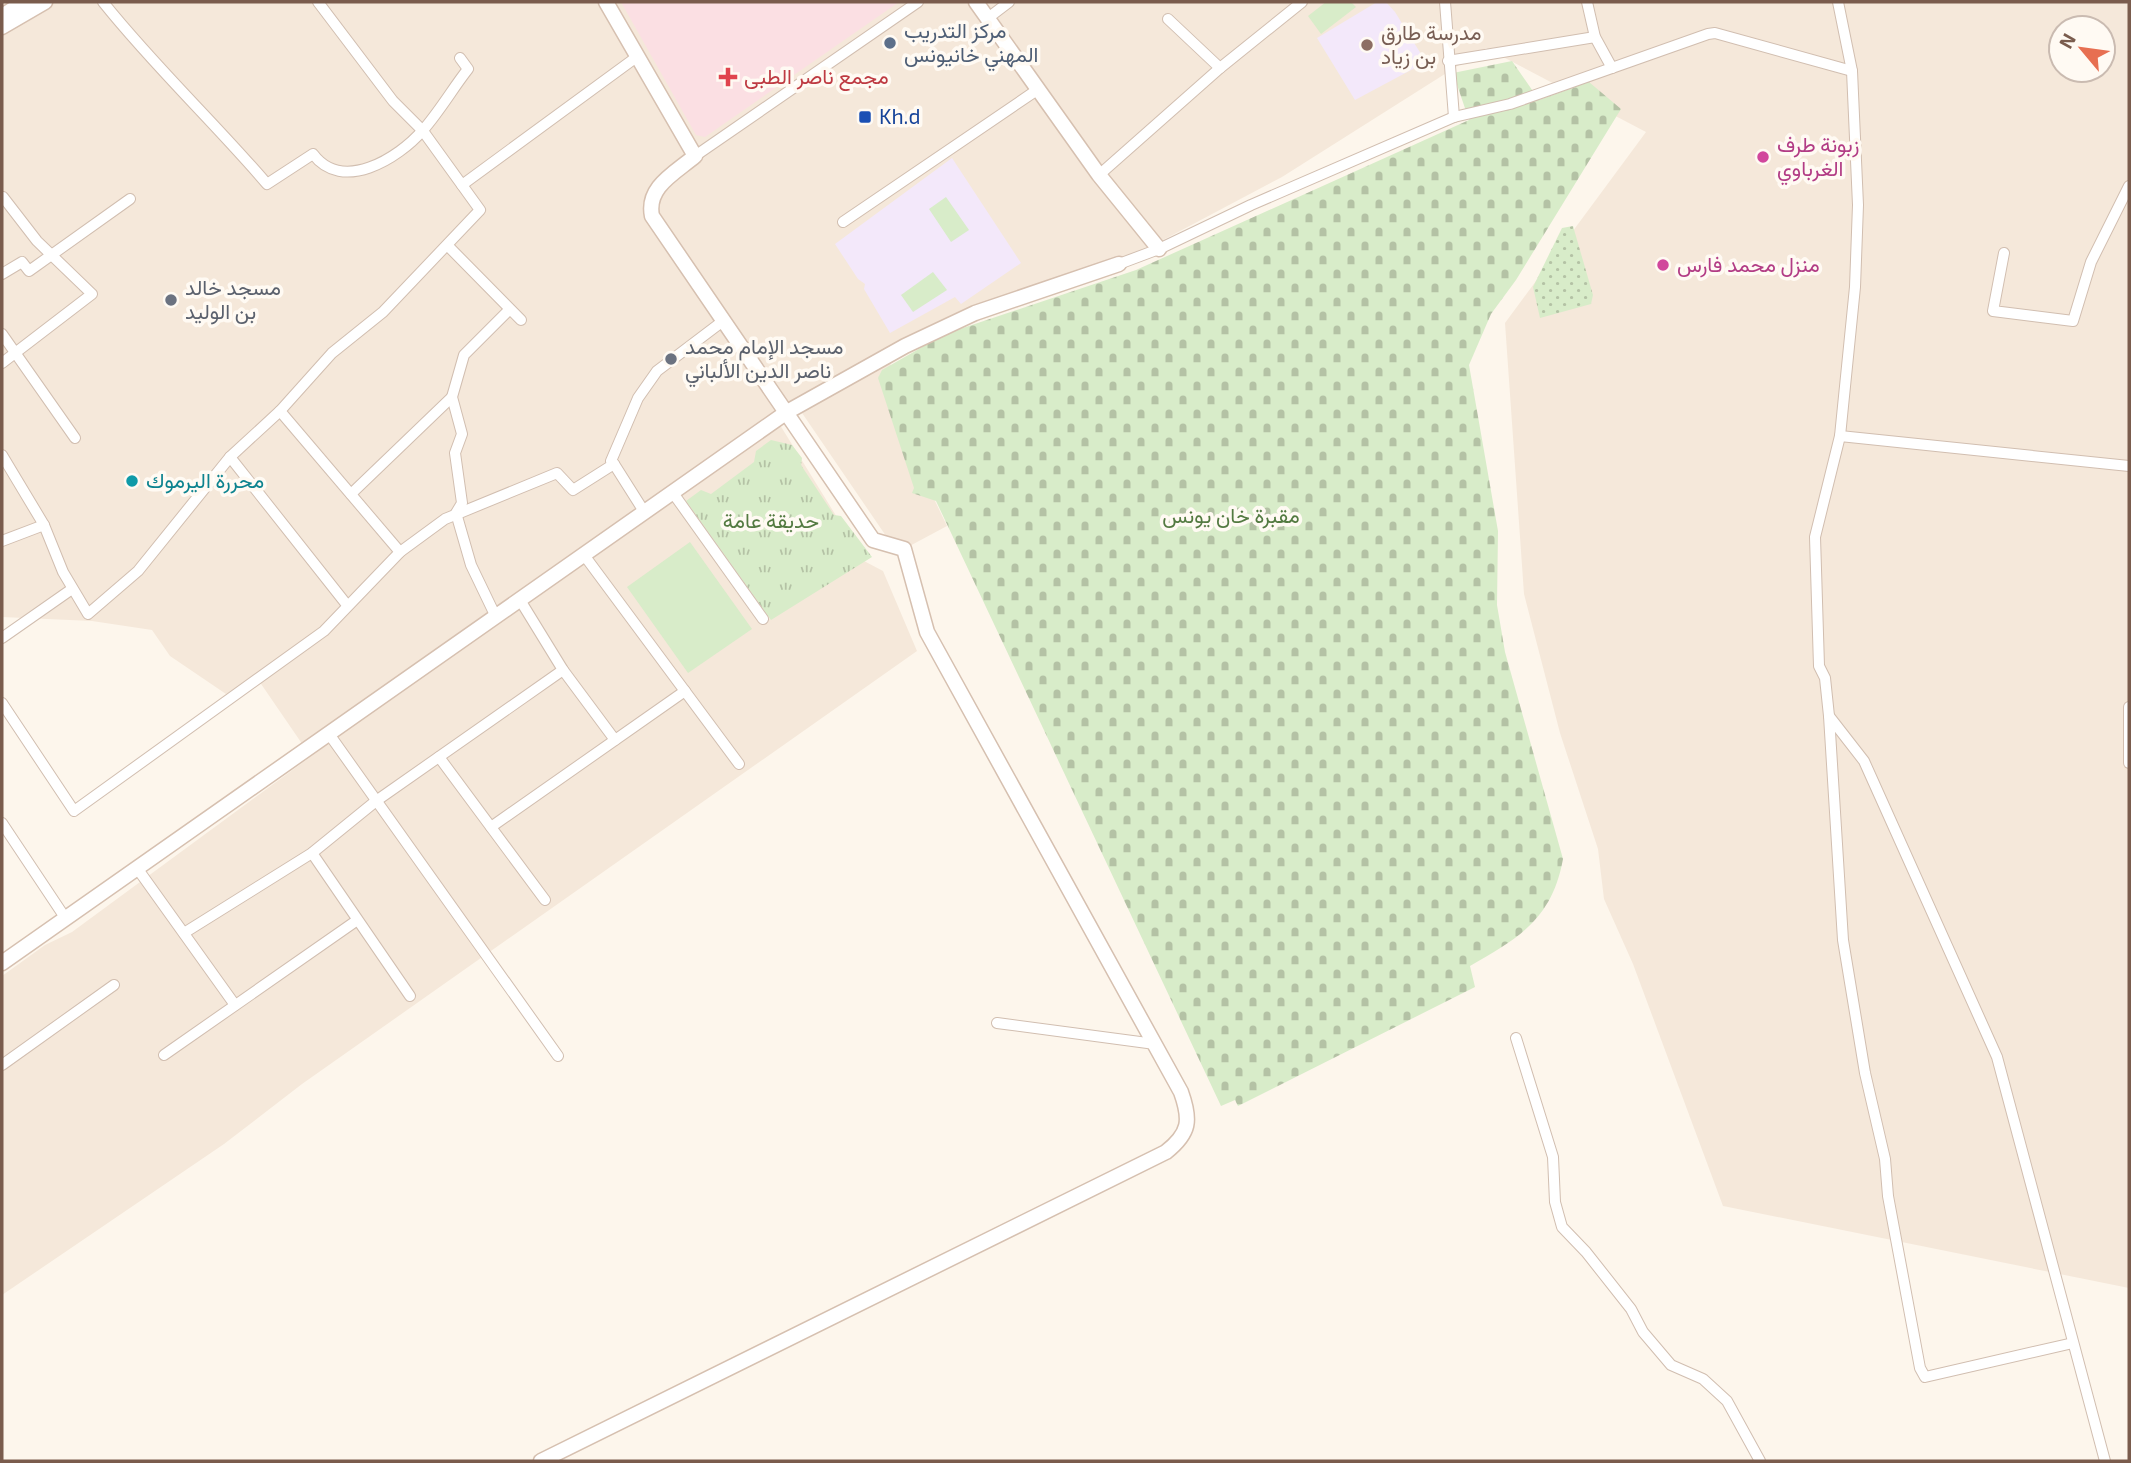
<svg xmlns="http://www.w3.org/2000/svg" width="2131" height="1463" font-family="'Exo 2',Vazirmatn,sans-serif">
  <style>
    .residential { fill: #f5e8da; fill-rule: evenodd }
    .education { fill: #f3e8fa }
    .medical { fill: #fbdfe3 }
    .grass { fill: url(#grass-dots) }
    .cemetery { fill: url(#cemetery-stones) }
    .park { fill: url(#park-tufts) }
    .garden { fill: #d8ecc9 }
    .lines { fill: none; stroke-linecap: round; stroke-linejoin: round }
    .street-casing { stroke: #d1beb0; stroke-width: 12 }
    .secondary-casing { stroke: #d6c0b0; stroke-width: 17 }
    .street { stroke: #fff; stroke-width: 10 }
    .secondary { stroke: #fff; stroke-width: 14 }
    .service-dot { fill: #5c6f8a; stroke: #fffaf3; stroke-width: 2.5 }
    .education-dot { fill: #8d6e63; stroke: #fffaf3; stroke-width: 2.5 }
    .health-dot { fill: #e0444e; stroke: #fffaf3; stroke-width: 2.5 }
    .transit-dot { fill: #1a4fb4; stroke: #fffaf3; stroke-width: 2.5 }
    .hotel-dot { fill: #d1479c; stroke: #fffaf3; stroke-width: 2.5 }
    .worship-dot { fill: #6b7280; stroke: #fffaf3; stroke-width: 2.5 }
    .culture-dot { fill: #0f9aa8; stroke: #fffaf3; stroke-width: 2.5 }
    .labels { text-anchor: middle; stroke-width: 7; stroke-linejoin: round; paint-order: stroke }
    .service-label { font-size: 21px; fill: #4e5e75; stroke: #fffaf3; text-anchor: start }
    .education-label { font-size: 21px; fill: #785e54; stroke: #fffaf3; text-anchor: start }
    .health-label { font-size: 21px; fill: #be3a42; stroke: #fffaf3; text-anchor: start }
    .transit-label { font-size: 21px; fill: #164399; stroke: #fffaf3; text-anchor: start }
    .hotel-label { font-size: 21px; fill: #b23c85; stroke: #fffaf3; text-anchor: start }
    .worship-label { font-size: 21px; fill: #5b616d; stroke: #fffaf3; text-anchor: start }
    .culture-label { font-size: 21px; fill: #0d838f; stroke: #fffaf3; text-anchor: start }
    .park-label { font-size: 21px; fill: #537a41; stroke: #fffaf3 }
  </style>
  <defs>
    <pattern id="grass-dots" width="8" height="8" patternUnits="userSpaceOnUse" patternTransform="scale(1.75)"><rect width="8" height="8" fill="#d8ecc9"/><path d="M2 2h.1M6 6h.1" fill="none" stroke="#b4c2a5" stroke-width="1.8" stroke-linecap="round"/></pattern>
    <pattern id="cemetery-stones" width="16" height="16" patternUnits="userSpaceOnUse" patternTransform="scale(1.75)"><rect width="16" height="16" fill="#d8ecc9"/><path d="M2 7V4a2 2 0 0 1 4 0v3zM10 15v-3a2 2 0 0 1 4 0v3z" fill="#b4c2a5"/></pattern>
    <pattern id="park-tufts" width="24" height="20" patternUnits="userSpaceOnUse" patternTransform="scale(1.75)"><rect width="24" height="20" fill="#d8ecc9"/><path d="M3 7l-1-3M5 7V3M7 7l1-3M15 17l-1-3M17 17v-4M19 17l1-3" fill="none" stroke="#b4c2a5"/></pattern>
  </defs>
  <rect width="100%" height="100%" fill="#fdf6ec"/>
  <path class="residential" d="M 2,2 L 2129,2 L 2129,1288 L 1723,1206 L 1633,964 L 1604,899 L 1598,849 L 1560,733 L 1524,594 L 1505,323 L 1646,132 L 1486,48 L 1282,177 L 1114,266 L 889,357 L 916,475 L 935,501 L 947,526 L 904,549 L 899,555 L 800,410 L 476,638 L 780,425 L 864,561 L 883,571 L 917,651 L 302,1084 L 224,1144 L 2,1295 L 2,976 L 45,945 L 72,932 L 347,730 L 307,751 L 257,678 L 226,694 L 170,656 L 152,630 L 92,621 L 2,617 ZM 2061,28 L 2103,28 L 2103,70 L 2061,70 Z"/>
  <g class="education">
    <path d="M 1377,2 L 1386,2 L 1395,12 L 1426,62 L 1355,100 L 1317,38 Z"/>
    <path d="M 952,158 L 1021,263 L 961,304 L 955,297 L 890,333 L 864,289 L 865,284 L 858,279 L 835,244 Z"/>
  </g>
  <path class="medical" d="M 621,2 L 899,2 L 705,137 L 696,135 Z"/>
  <path class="grass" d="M 1573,226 L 1593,295 L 1591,304 L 1540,318 L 1533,287 L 1562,228 Z"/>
  <path class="cemetery" d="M 1512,61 L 1539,100 L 1589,82 L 1621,109 L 1516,280 L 1491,314 L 1469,365 L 1498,531 L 1497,605 L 1505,652 L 1563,859 C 1552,919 1519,938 1470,966 L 1475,987 L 1238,1106 L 1235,1100 L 1221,1106 L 936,501 L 912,493 L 914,488 L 878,378 L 882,370 L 945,334 L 1136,270 L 1469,120 L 1453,73 Z"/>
  <path class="park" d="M 771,440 L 792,445 L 802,458 L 801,465 L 834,515 L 841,516 L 872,557 L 771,620 L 686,501 L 701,490 L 711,494 L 754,462 L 756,451 Z"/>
  <g class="garden">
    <path d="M 1326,2 L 1351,2 L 1356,7 L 1321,34 L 1308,16 Z"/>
    <path d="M 946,197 L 969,230 L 951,242 L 929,209 Z"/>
    <path d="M 933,272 L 947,290 L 913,312 L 901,295 Z"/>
    <path d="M 690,542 L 752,629 L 688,673 L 627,587 Z"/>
  </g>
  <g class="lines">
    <g class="street-casing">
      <g id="street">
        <path d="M 103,2 C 154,66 214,122 267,184 L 313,154 C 342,193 398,159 423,130 C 439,112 453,88 468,69 L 460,58"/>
        <path d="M 1445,2 L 1454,117"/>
        <path d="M 1587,2 L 1595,37 L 1612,68"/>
        <path d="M 1838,2 L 1852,71 L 1858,205 L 1855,287 L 1840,436 L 1815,537 L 1819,666 L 1825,678 L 1829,716 L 1843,940 L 1865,1073 L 1885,1159 L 1888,1196 L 1920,1368 L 1925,1377 L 2073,1343"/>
        <path d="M 988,18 L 1009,2"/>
        <path d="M 1168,19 L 1220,68"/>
        <path d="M 1448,61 L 1595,37"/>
        <path d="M 695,156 L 918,2"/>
        <path d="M 1099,175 L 1220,68 L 1302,2"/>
        <path d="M 462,185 L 638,56"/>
        <path d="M 843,222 L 1037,90"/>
        <path d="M 449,247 L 521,320"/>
        <path d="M 2004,253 L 1993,311 L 2073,321 L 2091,262 L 2129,186"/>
        <path d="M 1119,264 L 1159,249 L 1251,205 L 1454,117 L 1510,104 L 1708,34 L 1715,33 L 1852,71"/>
        <path d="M 2,274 L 22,262 L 29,271 L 130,199"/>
        <path d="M 2,334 L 75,438"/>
        <path d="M 2,363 L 92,294 L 37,241 L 3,197"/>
        <path d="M 280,411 L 400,552"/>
        <path d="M 1840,436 L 2129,466"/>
        <path d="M 2,455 L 44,525 L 63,572 L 88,614 L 138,571 L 230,457 L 280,411 L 332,353 L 383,312 L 480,210 L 423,131 L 393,101 L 318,2"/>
        <path d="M 230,457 L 347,605"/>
        <path d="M 614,464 L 645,513"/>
        <path d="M 673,493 L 763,619"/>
        <path d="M 351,494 L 452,397"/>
        <path d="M 2,541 L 44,525"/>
        <path d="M 584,555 L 739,764"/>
        <path d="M 520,600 L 563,670 L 615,740"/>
        <path d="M 496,617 L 471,565 L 456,513 L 462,503 L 455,453 L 462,434 L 452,397 L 464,355 L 509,310"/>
        <path d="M 2,638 L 72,589"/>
        <path d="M 2,703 L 74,811 L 324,631 L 400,552 L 445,519 L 557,473 L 573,490 L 614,464 L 611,461 L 638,398 L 657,371 L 723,321"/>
        <path d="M 2129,707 L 2129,763"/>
        <path d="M 1829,716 L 1864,761 L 1997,1057 L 2105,1461"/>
        <path d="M 329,734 L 558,1056"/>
        <path d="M 439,757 L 545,900"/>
        <path d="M 2,823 L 66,919"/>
        <path d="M 491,827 L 685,691"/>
        <path d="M 312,853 L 410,996"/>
        <path d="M 137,868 L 235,1005"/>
        <path d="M 184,933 L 312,853 L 376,801 L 563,670"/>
        <path d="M 997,1023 L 1155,1044"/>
        <path d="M 1516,1038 L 1553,1157 L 1555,1202 L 1562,1227 L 1586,1252 L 1631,1309 L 1643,1332 L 1671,1365 L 1703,1379 L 1727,1401 L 1760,1461"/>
        <path d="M 164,1055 L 356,921"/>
        <path d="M 2,1065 L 114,985"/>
      </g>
    </g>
    <g class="secondary-casing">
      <g id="secondary">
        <path d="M 976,2 L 1099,175 L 1159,249"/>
        <path d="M 2,16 L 24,2"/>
        <path d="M 2,27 L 45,2"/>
        <path d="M 2,963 L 787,412 L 905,346 L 975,313 L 1119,264"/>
        <path d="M 541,1461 L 1166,1152 C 1190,1133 1191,1120 1181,1092 L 927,632 L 904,549 L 873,540 L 652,216 C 646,187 675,173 695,156 L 606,2"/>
      </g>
    </g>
    <use href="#street" class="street"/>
    <use href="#secondary" class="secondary"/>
  </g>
  <circle class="service-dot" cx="890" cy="43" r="7"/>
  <circle class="education-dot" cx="1367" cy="45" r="7"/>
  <path class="health-dot" d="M724.5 66.5h7v7h7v7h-7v7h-7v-7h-7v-7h7z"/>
  <rect class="transit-dot" x="858" y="110" width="14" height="14" rx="3.5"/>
  <g class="hotel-dot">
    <circle cx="1763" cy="157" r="7"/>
    <circle cx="1663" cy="265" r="7"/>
  </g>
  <g class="worship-dot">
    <circle cx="171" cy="300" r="7"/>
    <circle cx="671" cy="359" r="7"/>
  </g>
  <circle class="culture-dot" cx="132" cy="481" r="7"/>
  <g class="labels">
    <g class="service-label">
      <text x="904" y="38">مركز التدريب<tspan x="904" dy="24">المهني خانيونس</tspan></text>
    </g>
    <g class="education-label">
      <text x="1381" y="40">مدرسة طارق<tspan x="1381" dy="24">بن زياد</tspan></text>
    </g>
    <g class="health-label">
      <text x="744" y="84">مجمع ناصر الطبى</text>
    </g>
    <g class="transit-label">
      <text x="879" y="124">Kh.d</text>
    </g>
    <g class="hotel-label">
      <text x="1777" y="152">زبونة طرف<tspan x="1777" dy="24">الغرباوي</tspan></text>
      <text x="1677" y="272">منزل محمد فارس</text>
    </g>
    <g class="worship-label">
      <text x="185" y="295">مسجد خالد<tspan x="185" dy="24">بن الوليد</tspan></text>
      <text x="685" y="354">مسجد الإمام محمد<tspan x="685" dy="24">ناصر الدين الألباني</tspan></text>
    </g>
    <g class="culture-label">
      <text x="146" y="488">محررة اليرموك</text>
    </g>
    <g class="park-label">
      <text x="1231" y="523">مقبرة خان يونس</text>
      <text x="771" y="528">حديقة عامة</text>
    </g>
  </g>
  <rect width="2131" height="1463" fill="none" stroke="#7a5c4d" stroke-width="7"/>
  <g transform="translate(2082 49) rotate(299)"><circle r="33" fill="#fffaf3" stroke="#cabbb1" stroke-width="2"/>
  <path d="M0-5L12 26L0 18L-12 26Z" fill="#e76f51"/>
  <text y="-10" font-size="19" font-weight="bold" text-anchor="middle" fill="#7a5c4d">N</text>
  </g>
</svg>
